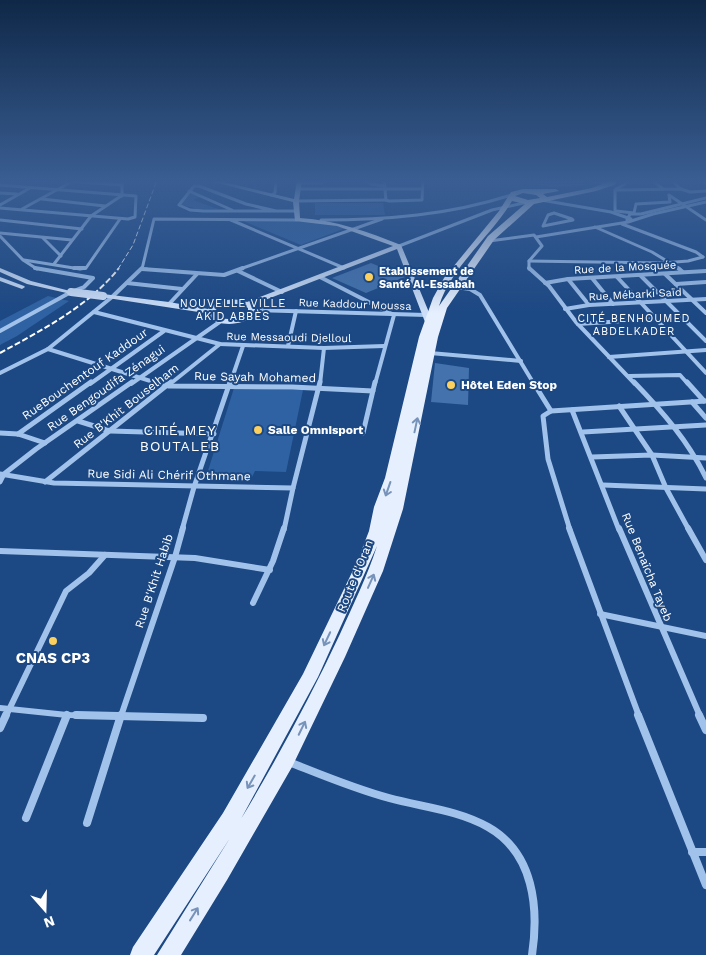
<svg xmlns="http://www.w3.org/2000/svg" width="706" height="955" font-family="'Work Sans',sans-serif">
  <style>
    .green { fill: #2f62a2 }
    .building { fill: #4472ac }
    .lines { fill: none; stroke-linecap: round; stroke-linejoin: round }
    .street-far4 { stroke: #a1c2eb; stroke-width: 3 }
    .street-far3 { stroke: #a1c2eb; stroke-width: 4 }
    .street-far2 { stroke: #a1c2eb; stroke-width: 5 }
    .street-far1 { stroke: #a1c2eb; stroke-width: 6 }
    .street { stroke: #a1c2eb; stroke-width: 8 }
    .secondary { fill: #cddff8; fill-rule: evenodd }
    .primary { fill: #e6effe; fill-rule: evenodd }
    .rail-far1 { stroke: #fff; stroke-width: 1; stroke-dasharray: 5 2.5; stroke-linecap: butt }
    .rail { stroke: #fff; stroke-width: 2; stroke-dasharray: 6 2.5; stroke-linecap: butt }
    .secondary-bridge { stroke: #cddff8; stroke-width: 8 }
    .oneway { stroke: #7793ba }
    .poi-dot { fill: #fbd05f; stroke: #1c4883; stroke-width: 2 }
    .labels { text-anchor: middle; stroke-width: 4; stroke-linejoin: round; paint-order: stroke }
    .far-street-label { font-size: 11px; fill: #fff; stroke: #1c4883 }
    .far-poi-label { font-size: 11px; font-weight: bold; fill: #fff; stroke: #1c4883; text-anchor: start }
    .far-neighbourhood-label { font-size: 11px; letter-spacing: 1px; fill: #fff; stroke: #1c4883 }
    .street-label { font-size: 12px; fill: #fff; stroke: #1c4883 }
    .poi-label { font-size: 12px; font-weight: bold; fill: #fff; stroke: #1c4883; text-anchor: start }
    .neighbourhood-label { font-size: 14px; letter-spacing: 1px; fill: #fff; stroke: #1c4883 }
    .near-poi-label { font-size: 15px; font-weight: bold; fill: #fff; stroke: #1c4883 }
  </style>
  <rect width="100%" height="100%" fill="#1c4883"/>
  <g class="green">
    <path d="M 189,192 L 200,197 L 193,200 L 218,209 L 197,209 L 183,205 L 181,204 Z"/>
    <path d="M 315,203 L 383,203 L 385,215 L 315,215 Z"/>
    <path d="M 241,220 L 321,221 L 346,228 L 301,245 Z"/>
    <path d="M 48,296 L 69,301 L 17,336 L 0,345 L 0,321 Z"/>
    <path d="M 234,388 L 303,390 L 286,472 L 255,471 L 252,477 L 206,477 Z"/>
  </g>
  <g class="building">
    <path d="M 531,180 L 586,180 L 586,185 L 551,187 L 530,183 Z"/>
    <path d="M 371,263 L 405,277 L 366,293 L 332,278 Z"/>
    <path d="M 435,363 L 469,368 L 468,405 L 431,402 Z"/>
  </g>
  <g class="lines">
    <g class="street-far4">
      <path d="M 54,180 L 122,185"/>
      <path d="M 122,180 L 122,196"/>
      <path d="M 364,180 L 371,184 L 385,186"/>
      <path d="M 384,180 L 386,200 L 389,201 L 422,200 L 423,180"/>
      <path d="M 590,180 L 609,184"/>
      <path d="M 652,180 L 663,189"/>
      <path d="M 671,180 L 681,189"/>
      <path d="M 701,180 L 706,183"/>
      <path d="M 300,183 L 322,183 L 324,180"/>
      <path d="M 0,185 L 136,196 L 135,217 L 128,219 L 0,208"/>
      <path d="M 298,189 L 422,189"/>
      <path d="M 616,189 L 625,184 L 627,180"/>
      <path d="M 615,190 L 681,189 L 690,192 L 706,191"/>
      <path d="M 615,190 L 615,213"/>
      <path d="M 189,191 L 232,210"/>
      <path d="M 0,193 L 17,194"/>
      <path d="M 271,195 L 275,193 L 276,180"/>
      <path d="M 669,195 L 706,220"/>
      <path d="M 42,199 L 105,206"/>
      <path d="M 541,200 L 611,212 L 631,219"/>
      <path d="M 296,201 L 386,200"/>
      <path d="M 0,205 L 30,188"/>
      <path d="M 22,209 L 73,181"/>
      <path d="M 276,211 L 246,204 L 199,186 L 194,186 L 179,205 L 190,210 L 204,211 L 296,211"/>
      <path d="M 616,211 L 634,213 L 636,204 L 670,202 L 669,195"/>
      <path d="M 554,213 L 572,219 L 573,220 L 543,226 L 548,215 Z"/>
      <path d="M 0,220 L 82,229"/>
      <path d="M 231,220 L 344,268"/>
      <path d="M 321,220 C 386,220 449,215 511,195"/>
      <path d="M 627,220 L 630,214 L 641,214 L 706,198"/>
      <path d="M 622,224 L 696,252 L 703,257"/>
      <path d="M 595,227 L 652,252 L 680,269"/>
      <path d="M 0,233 L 72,240"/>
      <path d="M 0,236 L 23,260 L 37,269"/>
      <path d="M 536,237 L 628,222 L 653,214 L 706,202"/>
      <path d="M 43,238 L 61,256"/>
      <path d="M 489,241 L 534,235 L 542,246 L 529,261 L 529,269"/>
      <path d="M 399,246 L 492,210 L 528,202"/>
      <path d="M 24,260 L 80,269 L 86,268 L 120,219"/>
      <path d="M 529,261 L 663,263 L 688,261 L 703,257"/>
      <path d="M 54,264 L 91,216 L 121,196"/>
      <path d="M 142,269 L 147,269"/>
      <path d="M 142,269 L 154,219 L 297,220"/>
      <path d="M 240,269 L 382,219"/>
    </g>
    <g class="street-far3">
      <path d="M 74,268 L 85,268"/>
      <path d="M 529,268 L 549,286 L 576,322 L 635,384"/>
      <path d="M 678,268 L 683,272"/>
      <path d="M 142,269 L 224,275 L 243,268"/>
      <path d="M 238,271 L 282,292"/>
      <path d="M 665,274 L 706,313"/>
      <path d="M 640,275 L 706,341"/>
      <path d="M 320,277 L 394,315 L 375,384"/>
      <path d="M 617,277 L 706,373"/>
      <path d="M 592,278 L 613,304"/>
      <path d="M 568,279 L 589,305"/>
      <path d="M 127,283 L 182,289"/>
      <path d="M 545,283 L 568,279 L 706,271"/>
      <path d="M 676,284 L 706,282"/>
      <path d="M 456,287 L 470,289 L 480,295 L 534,384"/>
      <path d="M 169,304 L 197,274"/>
      <path d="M 565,309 L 589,305 L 706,299"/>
      <path d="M 253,310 L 426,315"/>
      <path d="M 94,312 L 220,344 L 324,348 L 384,346"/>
      <path d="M 578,324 L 656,319"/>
      <path d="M 0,331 L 71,292 L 84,287 L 93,278 L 35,268"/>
      <path d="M 288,346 L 296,311"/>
      <path d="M 48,349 L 160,384"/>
      <path d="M 430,353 L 521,361"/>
      <path d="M 609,357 L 706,350"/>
      <path d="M 0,373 L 48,349 L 112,297 L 142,268"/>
      <path d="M 629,376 L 680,375 L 688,384"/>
      <path d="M 90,384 L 164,331"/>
      <path d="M 131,384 L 221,321"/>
      <path d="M 170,384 L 220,344"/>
      <path d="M 230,384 L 243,346"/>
      <path d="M 320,384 L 324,348"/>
    </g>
    <g class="street-far2">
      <path d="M 156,382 L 169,386 L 292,387 L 373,391"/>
      <path d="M 533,382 L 551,411"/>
      <path d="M 634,382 C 662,411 689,442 706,478"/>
      <path d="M 687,382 L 704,401"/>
      <path d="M 692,402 L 706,418"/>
      <path d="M 619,406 L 652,455 L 666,488 L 689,530"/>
      <path d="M 572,410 L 619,530"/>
      <path d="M 78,421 L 110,431 L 214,434"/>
      <path d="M 583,432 L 706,425"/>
      <path d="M 0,433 L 18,434 L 45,443"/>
      <path d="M 363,433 L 375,382"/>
      <path d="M 18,434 L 91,382"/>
      <path d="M 592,457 L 652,455 L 706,458"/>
      <path d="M 0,474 L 54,483 L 293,488 L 284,530"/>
      <path d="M 0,482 L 4,474 L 36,449 L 132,382"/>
      <path d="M 45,482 L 171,382"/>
      <path d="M 603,485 L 706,489"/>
      <path d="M 293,488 L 320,382"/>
      <path d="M 182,530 L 194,487 L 230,382"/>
      <path d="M 570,530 L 548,459 L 543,416 L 551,411 L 706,401"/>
    </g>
    <g class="street-far1">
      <path d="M 569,528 L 639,716"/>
      <path d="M 619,528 L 700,716"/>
      <path d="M 688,528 L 706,560"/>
      <path d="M 0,551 L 195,558 L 270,570"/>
      <path d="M 253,603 L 273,561 L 284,528"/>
      <path d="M 600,614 L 706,636"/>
      <path d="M 0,708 L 67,715 L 133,716"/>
      <path d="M 6,716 L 66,591 L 89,573 L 105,555"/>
      <path d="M 121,716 L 175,557 L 183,528"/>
    </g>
    <g class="street">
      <path d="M 76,715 L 203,718"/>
      <path d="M 638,715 L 706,885"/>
      <path d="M 699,715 L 706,730"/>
      <path d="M 0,728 L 6,715"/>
      <path d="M 289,762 C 322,775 355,789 389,798 C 422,807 458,810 488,827 C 534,853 539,908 532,955"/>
      <path d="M 26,818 L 67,715"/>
      <path d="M 87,823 L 121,715"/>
      <path d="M 692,852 L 706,852"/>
    </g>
    <g class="secondary">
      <path d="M 210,180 L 216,180 L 294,199 L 297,180 L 302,180 L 299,201 L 300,218 C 336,220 368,232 401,245 L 433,322 L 429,324 L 425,322 L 397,249 L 252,305 L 255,307 L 255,315 C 241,326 221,327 206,317 L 205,313 L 101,297 L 99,296 L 103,294 L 169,302 L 208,309 C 217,300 235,297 247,302 L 393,246 L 337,226 L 295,221 L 293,202 L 210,181 ZM 228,304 L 241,304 L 248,308 L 248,312 C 238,320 224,322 213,314 L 213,312 L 218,308 Z"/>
      <path d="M 0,268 L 31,281 L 74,292 L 71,294 L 27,284 L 0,272 Z"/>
      <path d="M 0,277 L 24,286 L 25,287 L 22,289 L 0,281 Z"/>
    </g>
    <path class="primary" d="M 613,180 L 620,180 L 614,185 L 596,191 L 534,204 L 494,240 L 447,308 L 438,337 L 403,509 L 383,571 L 345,657 L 292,767 L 227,880 L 181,955 L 157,955 L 230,838 L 154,955 L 130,955 L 133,947 L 223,813 L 303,674 L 357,562 L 369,531 L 374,507 L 385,478 L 419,337 L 433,298 L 444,278 L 499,211 L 511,192 L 523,189 L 556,189 L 559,191 L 543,194 L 547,197 L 592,188 ZM 523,193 L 536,195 L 540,198 L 528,200 L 515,196 ZM 512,201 L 525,204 L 488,236 L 439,306 C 452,265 491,237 512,201 ZM 377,546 C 367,577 353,605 340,634 C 310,698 277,759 241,819 L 318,677 Z"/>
    <path class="rail-far1" d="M 118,269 L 133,245 L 157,180"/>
    <path class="rail" d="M 0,353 C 42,330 89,306 119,268"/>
    <path class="secondary-bridge" d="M 71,292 L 103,296"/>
  </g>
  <defs><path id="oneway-shaft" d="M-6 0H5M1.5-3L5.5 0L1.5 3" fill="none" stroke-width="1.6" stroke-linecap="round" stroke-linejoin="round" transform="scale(1.25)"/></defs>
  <g class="oneway">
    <use href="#oneway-shaft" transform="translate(416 425) rotate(-78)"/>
    <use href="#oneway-shaft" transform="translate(388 489) rotate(109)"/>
    <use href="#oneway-shaft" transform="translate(371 581) rotate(-66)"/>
    <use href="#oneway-shaft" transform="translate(327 639) rotate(115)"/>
    <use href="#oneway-shaft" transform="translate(302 728) rotate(-64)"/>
    <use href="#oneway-shaft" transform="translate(251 782) rotate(120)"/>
    <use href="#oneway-shaft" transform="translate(194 914) rotate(-58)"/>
  </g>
  <linearGradient id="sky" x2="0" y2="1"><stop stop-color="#0f2848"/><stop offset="0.58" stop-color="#3a5e93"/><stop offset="1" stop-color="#3a5e93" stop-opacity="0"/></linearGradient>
  <rect width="706" height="313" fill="url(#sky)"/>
  <g class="poi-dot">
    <circle cx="369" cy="277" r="5"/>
    <circle cx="451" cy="385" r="5"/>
    <circle cx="258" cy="430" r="5"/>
    <circle cx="53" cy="641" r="5"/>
  </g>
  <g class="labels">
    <g class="far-street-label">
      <text transform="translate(625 267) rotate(-3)" y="4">Rue de la Mosquée</text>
      <text transform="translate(635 294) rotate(-3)" y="4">Rue Mébarki Saïd</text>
      <text transform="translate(355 304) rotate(2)" y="4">Rue Kaddour Moussa</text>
      <text transform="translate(289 337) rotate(1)" y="4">Rue Messaoudi Djelloul</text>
    </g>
    <g class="far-poi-label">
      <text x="379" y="275">Etablissement de<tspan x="379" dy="13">Santé Al-Essabah</tspan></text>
    </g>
    <g class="far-neighbourhood-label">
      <text x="233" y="307">NOUVELLE VILLE<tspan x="233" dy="13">AKID ABBÈS</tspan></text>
      <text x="634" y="322">CITÉ BENHOUMED<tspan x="634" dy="13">ABDELKADER</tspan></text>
    </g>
    <g class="street-label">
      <text transform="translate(85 374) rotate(-35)" y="4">RueBouchentouf Kaddour</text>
      <text transform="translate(255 377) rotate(1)" y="4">Rue Sayah Mohamed</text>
      <text transform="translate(106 388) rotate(-35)" y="4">Rue Bengoudifa Zénagui</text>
      <text transform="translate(126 406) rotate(-38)" y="4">Rue B'Khit Bouselham</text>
      <text transform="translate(169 475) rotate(1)" y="4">Rue Sidi Ali Chérif Othmane</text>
      <text transform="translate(647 567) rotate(68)" y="4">Rue Benaïcha Tayeb</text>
      <text transform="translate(355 576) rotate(-68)" y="4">Route d'Oran</text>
      <text transform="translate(154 581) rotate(-72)" y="4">Rue B'Khit Habib</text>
    </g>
    <g class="poi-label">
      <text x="461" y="389">Hôtel Eden Stop</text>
      <text x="268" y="434">Salle Omnisport</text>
    </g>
    <g class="neighbourhood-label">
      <text x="180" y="435">CITÉ MEY<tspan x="180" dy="16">BOUTALEB</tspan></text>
    </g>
    <g class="near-poi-label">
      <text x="53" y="663">CNAS CP3</text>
    </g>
  </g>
  <g transform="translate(45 910) rotate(160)" stroke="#1c4883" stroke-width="4" paint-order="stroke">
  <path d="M0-4L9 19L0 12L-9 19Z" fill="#ffffff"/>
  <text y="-8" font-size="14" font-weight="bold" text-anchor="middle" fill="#ffffff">N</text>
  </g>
</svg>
